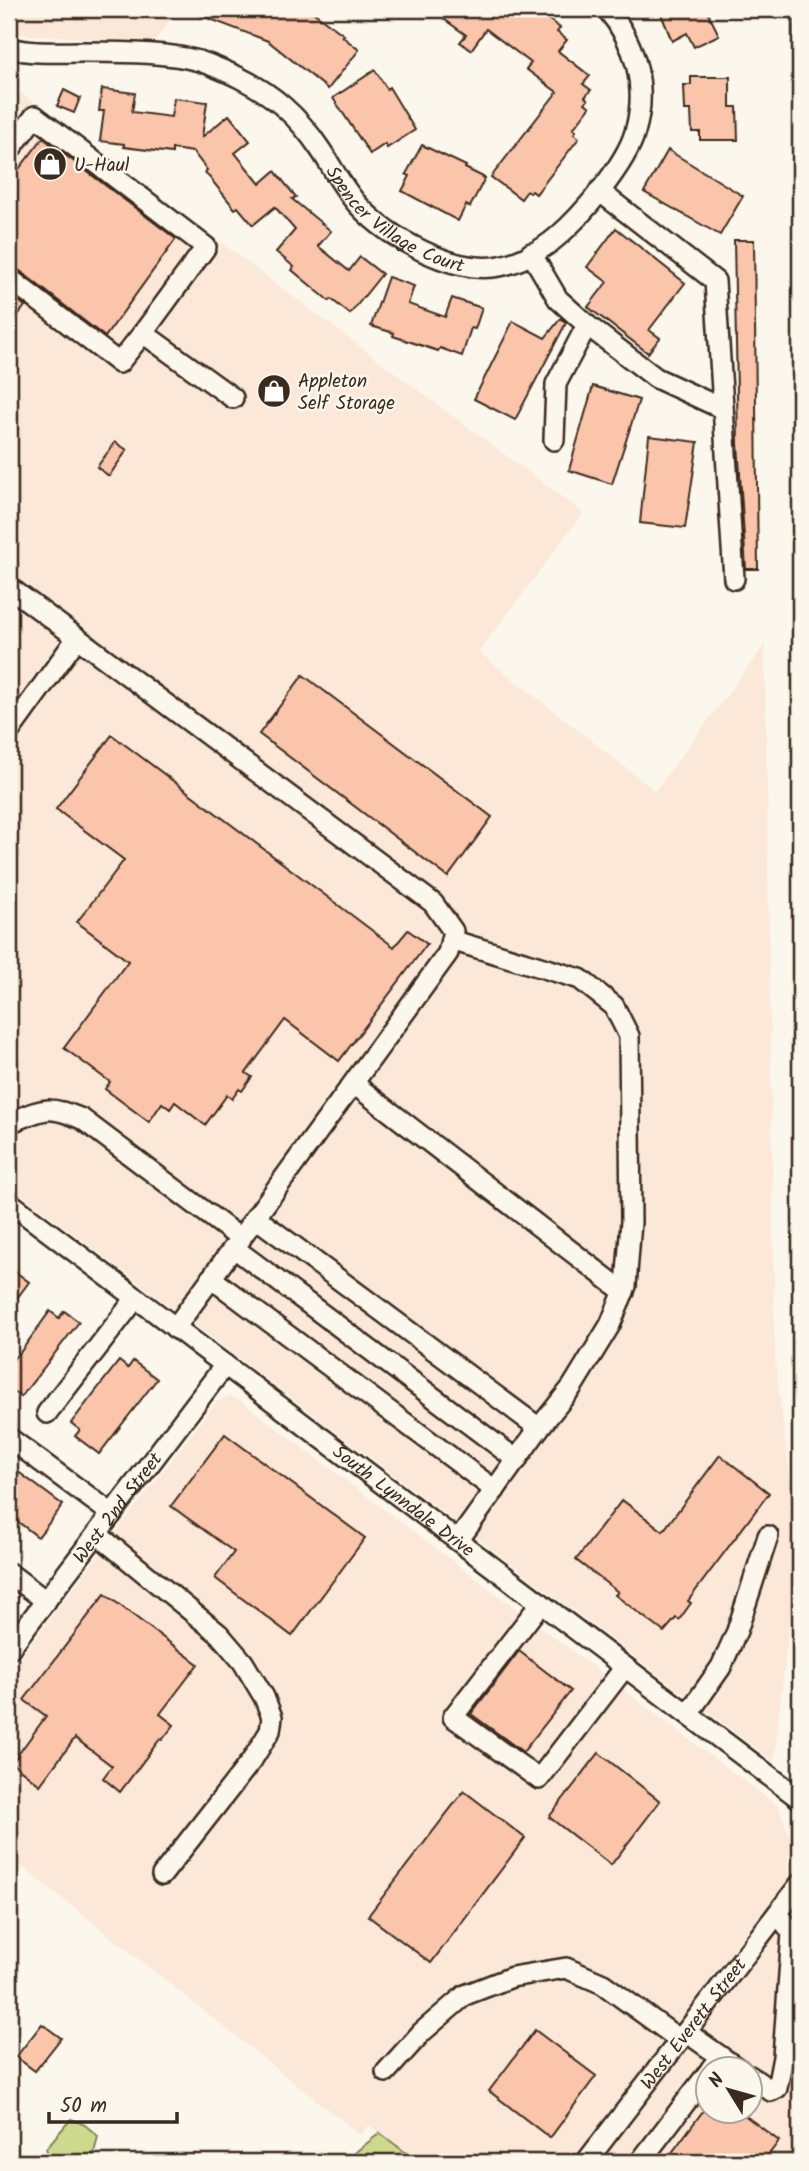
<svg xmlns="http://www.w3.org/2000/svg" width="809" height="2171" font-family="Kalam,sans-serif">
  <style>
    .built { fill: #fbe8d8; fill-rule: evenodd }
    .green { fill: #cdda8e; stroke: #848256; stroke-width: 2 }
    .building { fill: #fac5ab; stroke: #3b2a1e; stroke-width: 2 }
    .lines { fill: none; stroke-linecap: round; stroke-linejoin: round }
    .minor-casing { stroke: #3b2a1e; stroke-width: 24 }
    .minor { stroke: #fbf7ec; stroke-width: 19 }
    .rail { stroke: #3b2a1e; stroke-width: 5 }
    .labels { text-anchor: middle; stroke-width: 5; stroke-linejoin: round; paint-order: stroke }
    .poi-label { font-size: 19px; fill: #3b2a1e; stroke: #fbf7ec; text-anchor: start }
    .street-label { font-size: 19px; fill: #3b2a1e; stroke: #fbf7ec }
  </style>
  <rect width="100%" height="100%" fill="#fbf7ec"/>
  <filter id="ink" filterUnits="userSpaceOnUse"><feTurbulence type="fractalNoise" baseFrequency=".0143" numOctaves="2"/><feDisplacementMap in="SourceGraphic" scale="14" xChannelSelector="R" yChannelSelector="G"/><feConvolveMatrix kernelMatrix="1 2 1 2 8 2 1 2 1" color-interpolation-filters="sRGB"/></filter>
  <g filter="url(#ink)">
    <g class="built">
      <path d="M 9,9 L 179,9 L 154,42 L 12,34 L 9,33 Z"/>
      <path d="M 9,84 L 583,513 L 479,652 L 655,791 L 765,645 L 775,1361 L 798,1542 L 774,1762 L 9,1185 Z"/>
      <path d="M 228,1396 L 238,1399 L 779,1807 L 791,1840 L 787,1870 L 798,1911 L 800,2162 L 418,2162 L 369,2125 L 360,2135 L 9,1856 L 9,1672 L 215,1403 ZM 708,2070 L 750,2070 L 750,2112 L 708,2112 Z"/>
    </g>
    <g class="green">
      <path d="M 71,2119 L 85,2125 L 98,2136 L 92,2162 L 50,2162 L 46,2148 Z"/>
      <path d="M 380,2133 L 418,2162 L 343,2162 Z"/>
    </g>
    <g class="building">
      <path d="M 184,9 L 309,9 L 344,35 L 342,36 L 359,50 L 328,89 L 268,41 Z"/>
      <path d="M 430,9 L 497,9 L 507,17 L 513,9 L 535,9 L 560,28 L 557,32 L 567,40 L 558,51 L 590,76 L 583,84 L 591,90 L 585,97 L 588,100 L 585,103 L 590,107 L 573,129 L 576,131 L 574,134 L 579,138 L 536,194 L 532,191 L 530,193 L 527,191 L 521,199 L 491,177 L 557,92 L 526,69 L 531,63 L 486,29 L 471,50 L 460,42 L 466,35 Z"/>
      <path d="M 659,9 L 706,9 L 719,35 L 694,47 L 687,33 L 672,41 Z"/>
      <path d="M 375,70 L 387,89 L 389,87 L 415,130 L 387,148 L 385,144 L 370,154 L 333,98 Z"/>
      <path d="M 691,77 L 730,77 L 730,107 L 737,107 L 738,140 L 700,140 L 700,132 L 692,132 L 691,110 L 685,110 L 684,85 L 691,85 Z"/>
      <path d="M 102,89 L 135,93 L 132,112 L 171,117 L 174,98 L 207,102 L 202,137 L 229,115 L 250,141 L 235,153 L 260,184 L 275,171 L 296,197 L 292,199 L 331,231 L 318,246 L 349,271 L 360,257 L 382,274 L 350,314 L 331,299 L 329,301 L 292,270 L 294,267 L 276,252 L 295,230 L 275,207 L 253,225 L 238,207 L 235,209 L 205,172 L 207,170 L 193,152 L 172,149 L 172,153 L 124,147 L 124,144 L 100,141 L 104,111 L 99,111 Z"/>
      <path d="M 64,90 L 80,98 L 74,113 L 57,106 Z"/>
      <path d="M 43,138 L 176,239 L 105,337 L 16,268 L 9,266 L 9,182 Z"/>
      <path d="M 422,145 L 466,166 L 465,168 L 485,178 L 470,207 L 466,205 L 458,221 L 402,191 L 410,176 L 406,174 Z"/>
      <path d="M 668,150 L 743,196 L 720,235 L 644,192 Z"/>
      <path d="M 616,228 L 685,283 L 649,330 L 660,338 L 648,353 L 588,307 L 607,282 L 587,267 Z"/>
      <path d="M 734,240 L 754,240 L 758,569 L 746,569 L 738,443 Z"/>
      <path d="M 388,277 L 414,286 L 408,304 L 445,317 L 452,298 L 482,308 L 475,329 L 471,328 L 462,356 L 440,348 L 438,351 L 393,336 L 394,333 L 371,326 Z"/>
      <path d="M 9,293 L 25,306 L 9,327 Z"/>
      <path d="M 561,318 L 566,323 L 515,420 L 474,399 L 513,321 L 545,338 Z"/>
      <path d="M 593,386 L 639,400 L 612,484 L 569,470 Z"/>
      <path d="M 649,436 L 698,442 L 685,528 L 640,523 Z"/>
      <path d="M 115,442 L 127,450 L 109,476 L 97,467 Z"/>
      <path d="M 303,675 L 492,817 L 448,877 L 259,734 Z"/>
      <path d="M 112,735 L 394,947 L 408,930 L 427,944 L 339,1061 L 285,1020 L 246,1073 L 252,1077 L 242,1091 L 239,1089 L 232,1099 L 227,1095 L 205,1125 L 175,1102 L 170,1109 L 162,1103 L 149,1122 L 105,1089 L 110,1082 L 64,1048 L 128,961 L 77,922 L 124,860 L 56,809 Z"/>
      <path d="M 9,1267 L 29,1282 L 9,1309 Z"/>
      <path d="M 50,1311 L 59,1318 L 64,1311 L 79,1322 L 21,1397 L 9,1388 L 9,1365 L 18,1353 L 19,1354 Z"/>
      <path d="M 119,1361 L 128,1368 L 133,1361 L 157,1379 L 99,1454 L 75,1436 L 80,1430 L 71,1423 Z"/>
      <path d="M 225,1434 L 365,1538 L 292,1636 L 215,1578 L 234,1552 L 171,1506 Z"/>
      <path d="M 720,1455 L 769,1493 L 688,1601 L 691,1603 L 679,1620 L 676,1618 L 664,1632 L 615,1595 L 618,1592 L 576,1560 L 622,1500 L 663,1531 Z"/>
      <path d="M 9,1465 L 63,1505 L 38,1537 L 9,1515 Z"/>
      <path d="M 105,1594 L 198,1664 L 160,1714 L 174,1725 L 162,1740 L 160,1739 L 120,1792 L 103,1778 L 112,1766 L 75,1738 L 40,1785 L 12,1763 L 46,1716 L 24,1700 Z"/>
      <path d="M 519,1651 L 571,1691 L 523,1752 L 471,1714 Z"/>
      <path d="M 599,1753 L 660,1801 L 611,1865 L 549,1817 Z"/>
      <path d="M 464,1791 L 525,1838 L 431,1963 L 368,1916 Z"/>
      <path d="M 42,2024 L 61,2038 L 35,2071 L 16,2057 Z"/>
      <path d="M 535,2030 L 596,2076 L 550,2138 L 489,2091 Z"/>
      <path d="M 703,2111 L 739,2111 L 779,2141 L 763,2162 L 665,2162 Z"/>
    </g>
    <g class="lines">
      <g class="minor-casing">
        <g id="minor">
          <path id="s1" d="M 9,48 C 33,54 58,52 82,52 C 117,52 166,52 199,61 C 212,65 225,71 238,77 C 273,94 298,116 320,149 C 333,168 343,189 359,206 C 389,238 454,275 500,266 C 520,262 542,250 557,237 C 582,216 626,164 635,132 C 648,87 636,44 607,9"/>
          <path d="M 9,151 L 35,116 L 206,247 L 143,333"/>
          <path d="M 599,191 L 715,281 L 734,579"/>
          <path d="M 531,253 L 558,299 L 587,325 L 656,378 L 723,409"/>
          <path d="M 9,278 L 119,363 L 143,333 L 233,398"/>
          <path d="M 554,440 L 556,384 L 587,325"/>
          <path d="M 9,587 L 433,903 L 453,931 L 448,953 L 175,1328"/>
          <path d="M 9,732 L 77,638"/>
          <path d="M 451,940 L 580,979 L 614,1006 L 629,1036 L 631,1222 L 626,1286 L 610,1325 L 572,1387 L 539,1428 L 458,1541"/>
          <path d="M 354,1084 L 624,1292"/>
          <path d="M 9,1123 C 43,1109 47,1104 82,1119 L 241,1239"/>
          <path id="s2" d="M 9,1202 L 800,1799"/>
          <path d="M 256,1218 L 539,1428"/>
          <path d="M 234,1248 L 517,1460"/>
          <path d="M 211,1278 L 495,1490"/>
          <path d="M 47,1413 L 136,1298"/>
          <path d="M 9,1438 L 112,1514"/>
          <path d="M 97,1534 L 219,1634 L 243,1662 L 264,1697 L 272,1717 L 270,1731 L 252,1760 L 162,1875"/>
          <path d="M 9,1573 L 46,1601"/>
          <path d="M 541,1603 L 453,1717 L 539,1779 L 625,1667"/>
          <path id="s3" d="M 9,1649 L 225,1365"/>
          <path d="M 688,1714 L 721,1667 L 737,1631 L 768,1536"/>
          <path d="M 686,2032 L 720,2056 L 710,2070"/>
          <path d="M 720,2056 L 740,2070"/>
          <path d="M 386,2072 L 422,2032 L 465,1995 L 512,1977 L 566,1968 L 603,1984 L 680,2040"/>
          <path d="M 750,2076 L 771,2091 L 777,2088 L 783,2057 L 792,1933 L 778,1913"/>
          <path id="s4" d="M 586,2162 L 800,1884"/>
          <path d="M 640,2162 L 708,2073"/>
        </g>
      </g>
      <use href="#minor" class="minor"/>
      <path class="rail" d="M 795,9 L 800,430"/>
    </g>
  </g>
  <defs>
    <g id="shop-disc" transform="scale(1.75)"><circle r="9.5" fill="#3b2a1e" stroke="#fbf7ec"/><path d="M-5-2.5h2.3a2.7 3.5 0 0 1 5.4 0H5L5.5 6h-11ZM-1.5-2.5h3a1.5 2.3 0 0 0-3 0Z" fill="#fff"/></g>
  </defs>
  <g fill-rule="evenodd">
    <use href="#shop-disc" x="50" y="164"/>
    <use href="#shop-disc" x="274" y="391"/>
  </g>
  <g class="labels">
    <g class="poi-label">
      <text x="74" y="171">U-Haul</text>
      <text x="298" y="387">Appleton<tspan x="298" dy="22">Self Storage</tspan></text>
    </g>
    <g class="street-label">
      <text dy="7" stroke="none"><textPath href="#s1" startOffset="450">Spencer Village Court</textPath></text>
      <text dy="7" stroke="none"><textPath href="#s2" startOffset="495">South Lynndale Drive</textPath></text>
      <text dy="7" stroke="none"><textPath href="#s3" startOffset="178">West 2nd Street</textPath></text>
      <text dy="7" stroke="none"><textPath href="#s4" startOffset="175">West Everett Street</textPath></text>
    </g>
  </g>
  <rect width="809" height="2171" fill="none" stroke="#fbf7ec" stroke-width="35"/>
  <rect x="18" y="18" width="774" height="2136" fill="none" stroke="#3b2a1e" stroke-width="2.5" filter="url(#ink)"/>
  <g transform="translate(729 2090) rotate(307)"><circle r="33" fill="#fbf7ec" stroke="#aea59a" stroke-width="2"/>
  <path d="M0-5L12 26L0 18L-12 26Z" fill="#3b2a1e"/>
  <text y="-10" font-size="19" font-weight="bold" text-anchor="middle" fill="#3b2a1e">N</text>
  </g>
  <path d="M49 2112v10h128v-10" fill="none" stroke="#3b2a1e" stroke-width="3.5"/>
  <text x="60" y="2112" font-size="21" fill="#3b2a1e" stroke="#fbf7ec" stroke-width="5" paint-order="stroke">50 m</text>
</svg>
